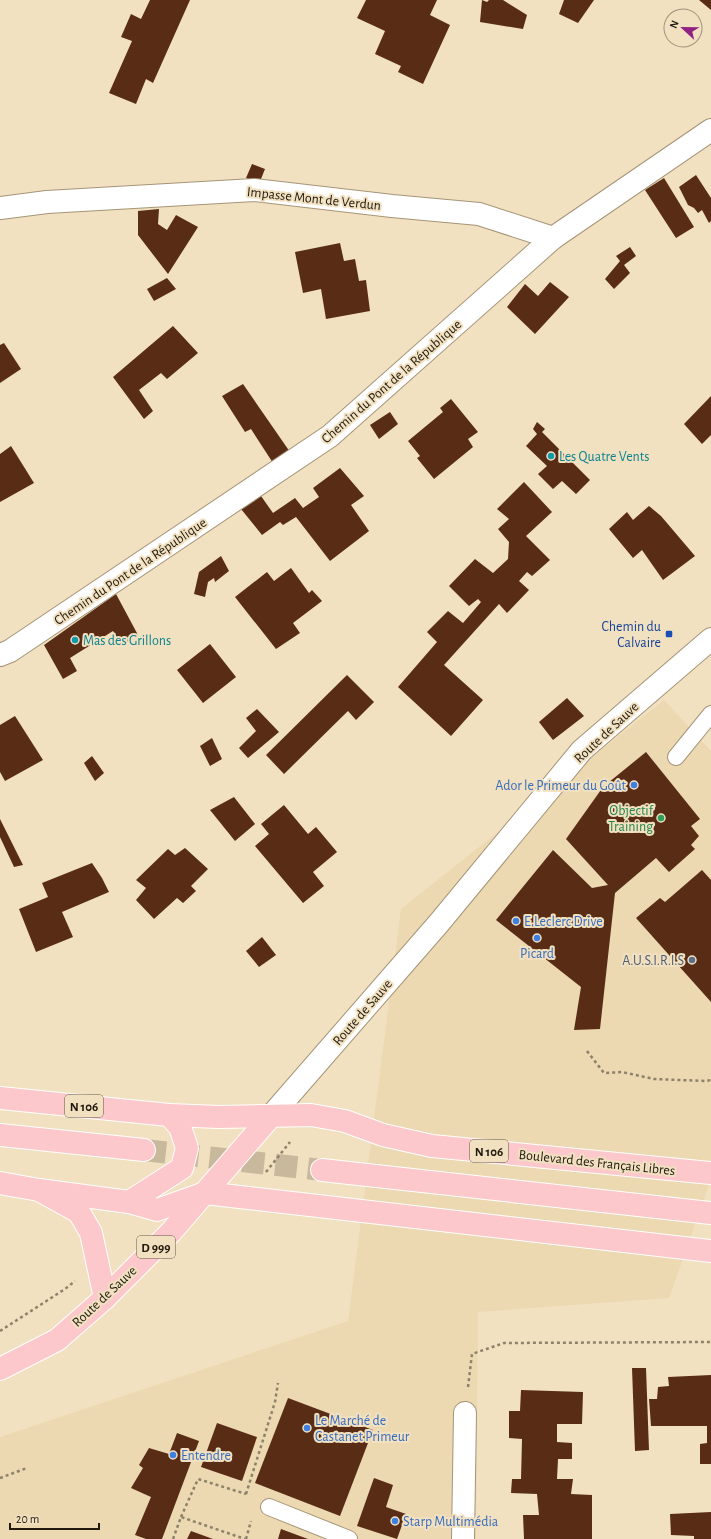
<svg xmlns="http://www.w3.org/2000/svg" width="711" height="1539" font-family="'Alegreya Sans',sans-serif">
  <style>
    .built { fill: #ecd8b1 }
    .building { fill: #592c15 }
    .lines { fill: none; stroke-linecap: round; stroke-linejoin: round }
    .primary-tunnel { stroke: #c8b99d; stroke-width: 22; stroke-dasharray: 22 11; stroke-linecap: butt }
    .lane-casing { stroke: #a59577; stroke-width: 18 }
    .street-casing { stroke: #a59577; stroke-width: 24 }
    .secondary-casing { stroke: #a59577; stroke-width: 24 }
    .primary-casing { stroke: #fff; stroke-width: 24 }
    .path { stroke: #8d826b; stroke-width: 2.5; stroke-dasharray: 3 3; stroke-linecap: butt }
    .lane { stroke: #fff; stroke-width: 16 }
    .street { stroke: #fff; stroke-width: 22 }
    .secondary { stroke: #fff; stroke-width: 22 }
    .primary { stroke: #fcc8cb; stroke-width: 22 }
    .culture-dot { fill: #0f9aa8; stroke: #f2e1c1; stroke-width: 1.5 }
    .transit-dot { fill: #1a4fb4; stroke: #f2e1c1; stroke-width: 1.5 }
    .shop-dot { fill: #3f7fe0; stroke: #f2e1c1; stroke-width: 1.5 }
    .leisure-dot { fill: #2e9e5b; stroke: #f2e1c1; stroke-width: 1.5 }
    .service-dot { fill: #5c6f8a; stroke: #f2e1c1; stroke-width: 1.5 }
    .labels { text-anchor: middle; stroke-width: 4; stroke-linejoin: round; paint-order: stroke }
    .shield { fill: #f2e1c1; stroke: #5f5644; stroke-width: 1 }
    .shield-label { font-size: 13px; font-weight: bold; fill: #201a0e }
    .street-label { font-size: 14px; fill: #201a0e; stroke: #f2e1c1 }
    .culture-label { font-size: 14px; fill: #0d838f; stroke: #f2e1c1; text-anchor: start }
    .transit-label { font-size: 14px; fill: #164399; stroke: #f2e1c1; text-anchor: end }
    .shop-label { font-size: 14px; fill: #366cbe; stroke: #f2e1c1; text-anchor: start }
    .leisure-label { font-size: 14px; fill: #27864d; stroke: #f2e1c1; text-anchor: end }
    .service-label { font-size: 14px; fill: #4e5e75; stroke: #f2e1c1; text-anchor: end }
  </style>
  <rect width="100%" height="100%" fill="#f2e1c1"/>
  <path class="built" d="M 664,700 L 711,751 L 711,1179 L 669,1298 L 478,1312 L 476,1539 L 0,1539 L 0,1437 L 348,1321 L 401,909 Z"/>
  <g class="building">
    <path d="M 150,0 L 190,0 L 153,83 L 146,79 L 136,104 L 109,93 L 132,41 L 121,37 L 131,14 L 141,19 Z"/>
    <path d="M 366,0 L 437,0 L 430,15 L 450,25 L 423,84 L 398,72 L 401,66 L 375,54 L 385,31 L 357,18 Z"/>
    <path d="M 482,0 L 487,2 L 489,0 L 503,0 L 527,15 L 523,29 L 480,22 Z"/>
    <path d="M 564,0 L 594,0 L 578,23 L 559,14 Z"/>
    <path d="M 699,0 L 711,0 L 711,10 Z"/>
    <path d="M 252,164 L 265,169 L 259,184 L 246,178 Z"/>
    <path d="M 696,175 L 711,198 L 711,221 L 709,223 L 702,210 L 698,213 L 694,208 L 688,205 L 679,187 Z"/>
    <path d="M 664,178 L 694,227 L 676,238 L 645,190 Z"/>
    <path d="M 159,209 L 158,224 L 167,230 L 176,215 L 198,227 L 168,274 L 138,235 L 138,211 Z"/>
    <path d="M 340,243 L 344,261 L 355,259 L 359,281 L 366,280 L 370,311 L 326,319 L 321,289 L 303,293 L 295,252 Z"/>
    <path d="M 630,247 L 636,256 L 624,265 L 630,273 L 614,289 L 605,279 L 620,261 L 616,256 Z"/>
    <path d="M 167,278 L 176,289 L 154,301 L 147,289 Z"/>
    <path d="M 550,282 L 569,297 L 535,334 L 507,307 L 525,284 L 538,296 Z"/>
    <path d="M 173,326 L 198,353 L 167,379 L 161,373 L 139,390 L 153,411 L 144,419 L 113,377 Z"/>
    <path d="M 4,343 L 21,369 L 0,383 L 0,345 Z"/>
    <path d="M 243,384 L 290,452 L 273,463 L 251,429 L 245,432 L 222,396 Z"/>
    <path d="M 711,396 L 711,435 L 702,444 L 684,424 Z"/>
    <path d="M 451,399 L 478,432 L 468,439 L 473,447 L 434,479 L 417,458 L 420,456 L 408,441 L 443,412 L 440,408 Z"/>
    <path d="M 390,412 L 398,424 L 379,439 L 370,425 Z"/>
    <path d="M 537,422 L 545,429 L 542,432 L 590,480 L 576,494 L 562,481 L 553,489 L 538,474 L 547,466 L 526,446 L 537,434 L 533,429 Z"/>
    <path d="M 11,446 L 34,483 L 0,502 L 0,454 Z"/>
    <path d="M 340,468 L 364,496 L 351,505 L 369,531 L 330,561 L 296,517 L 283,525 L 280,522 L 262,535 L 241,509 L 261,496 L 273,513 L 295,498 L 303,508 L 319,497 L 313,488 Z"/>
    <path d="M 524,482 L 552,512 L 526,536 L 550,560 L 532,576 L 527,572 L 519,581 L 529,590 L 507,613 L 499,604 L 444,665 L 483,700 L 451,736 L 398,687 L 437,642 L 427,632 L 448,611 L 463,623 L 481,602 L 478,599 L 469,606 L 449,586 L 475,559 L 493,573 L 508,559 L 509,542 L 498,529 L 509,519 L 497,509 Z"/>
    <path d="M 649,506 L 661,516 L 695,556 L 663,580 L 642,550 L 633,558 L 609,529 L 627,512 L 633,520 Z"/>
    <path d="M 221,556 L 229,571 L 215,582 L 214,578 L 208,582 L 205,597 L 194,594 L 199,572 Z"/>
    <path d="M 291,568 L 309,593 L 312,590 L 322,601 L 293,623 L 300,633 L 276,649 L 235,597 L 267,572 L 274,581 Z"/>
    <path d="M 116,594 L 138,635 L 122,645 L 113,631 L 70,658 L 77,671 L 63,679 L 44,645 Z"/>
    <path d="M 210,644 L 236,677 L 203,703 L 177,670 Z"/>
    <path d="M 347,675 L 374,702 L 356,720 L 348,711 L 284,774 L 266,755 Z"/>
    <path d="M 567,698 L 584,716 L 553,740 L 539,722 Z"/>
    <path d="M 257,709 L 279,732 L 248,758 L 239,748 L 256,731 L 246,718 Z"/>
    <path d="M 15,716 L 43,760 L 5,781 L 0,772 L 0,725 Z"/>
    <path d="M 212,738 L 222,759 L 210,766 L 200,746 Z"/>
    <path d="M 646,752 L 700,819 L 691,826 L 699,836 L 691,845 L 695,849 L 669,872 L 656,858 L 615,893 L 600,1029 L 574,1030 L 581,987 L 496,920 L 553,850 L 592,888 L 608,885 L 566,839 L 603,787 Z"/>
    <path d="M 92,756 L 104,773 L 95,781 L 84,763 Z"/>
    <path d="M 234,797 L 255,824 L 235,841 L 210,810 Z"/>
    <path d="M 284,805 L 308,834 L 316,827 L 337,852 L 313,872 L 324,886 L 303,903 L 255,846 L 269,834 L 261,824 Z"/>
    <path d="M 0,819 L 23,865 L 14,867 L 0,837 Z"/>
    <path d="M 185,848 L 208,869 L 191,886 L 196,891 L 183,903 L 177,898 L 154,919 L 136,900 L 146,888 L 136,880 L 168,849 L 175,855 Z"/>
    <path d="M 92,863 L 102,878 L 109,892 L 62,912 L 73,937 L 36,952 L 19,909 L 48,897 L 42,883 Z"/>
    <path d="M 702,870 L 711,880 L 711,1002 L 636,918 L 660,898 L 665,902 Z"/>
    <path d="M 262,937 L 276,955 L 259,967 L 246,951 Z"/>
    <path d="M 632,1368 L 646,1368 L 649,1450 L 635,1451 Z"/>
    <path d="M 711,1375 L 711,1464 L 700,1464 L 700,1444 L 707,1443 L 707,1426 L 651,1426 L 649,1399 L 657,1399 L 658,1387 L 669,1386 L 668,1377 Z"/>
    <path d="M 521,1390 L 583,1392 L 582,1424 L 557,1424 L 557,1442 L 572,1443 L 572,1459 L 558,1459 L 557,1479 L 573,1479 L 571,1494 L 592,1495 L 592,1539 L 524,1539 L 523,1515 L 539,1515 L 537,1494 L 511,1493 L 512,1479 L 521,1479 L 522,1439 L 509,1438 L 509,1411 L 520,1411 Z"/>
    <path d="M 288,1398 L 373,1430 L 340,1516 L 255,1483 Z"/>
    <path d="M 217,1423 L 257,1437 L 242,1481 L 201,1467 Z"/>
    <path d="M 177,1433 L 199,1441 L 162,1539 L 146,1539 L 135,1535 L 151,1497 L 131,1488 L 143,1468 L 139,1465 L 149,1448 L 169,1454 Z"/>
    <path d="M 374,1478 L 393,1485 L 386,1507 L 406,1514 L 397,1539 L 357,1526 Z"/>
    <path d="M 711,1512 L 711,1539 L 694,1539 L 694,1536 L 671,1535 L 670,1514 Z"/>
    <path d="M 281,1529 L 308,1539 L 278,1539 Z"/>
    <path d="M 191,1531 L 213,1539 L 187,1539 Z"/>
  </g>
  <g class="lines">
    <path class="primary-tunnel" d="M 144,1150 L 322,1170"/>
    <g class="lane-casing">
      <g id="lane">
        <path d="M 676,757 L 711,714"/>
        <path d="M 269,1507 L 349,1539"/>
      </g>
    </g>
    <g class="street-casing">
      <g id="street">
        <path d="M 0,208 L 47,202 L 254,190 L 392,206 L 479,214 L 553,238"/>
        <path d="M 0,655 L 10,651 L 330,436 L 553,238 L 711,130"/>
        <path d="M 463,1539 L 465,1413"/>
      </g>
    </g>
    <g class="secondary-casing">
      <path id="secondary" d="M 271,1116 L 439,923 L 582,750 L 711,639"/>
    </g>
    <g class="primary-casing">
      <g id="primary">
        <path d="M 0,1098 L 169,1115 L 219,1117 L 311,1115 L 345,1121 L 383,1135 L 432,1146 L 711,1173"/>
        <path d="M 0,1135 L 144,1150"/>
        <path d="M 322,1170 L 711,1213"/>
        <path d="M 0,1183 L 39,1190 L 79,1212 L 91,1233 L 105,1298"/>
        <path d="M 39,1190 L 129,1202 L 157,1210 L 205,1193 L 711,1251"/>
        <path d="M 129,1202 L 182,1168 L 187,1148 L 180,1127 L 169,1115"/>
        <path d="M 0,1369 L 57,1340 L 105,1298 L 171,1232 L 271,1116"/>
      </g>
    </g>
    <g class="path">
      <path d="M 587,1051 L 604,1073 L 622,1072 L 654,1079 L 706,1081 L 711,1080"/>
      <path d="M 266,1172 L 290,1142"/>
      <path d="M 0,1331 L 65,1289 L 75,1281"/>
      <path d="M 468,1387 L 472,1354 L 504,1343 L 711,1342"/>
      <path d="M 0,1478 L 27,1468"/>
      <path d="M 246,1494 L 275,1402 L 278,1383"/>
      <path d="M 181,1517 L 198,1479 L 246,1494"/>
      <path d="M 173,1539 L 181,1517 L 245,1539"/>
      <path d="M 246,1539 L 251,1521"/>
    </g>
    <use href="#lane" class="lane"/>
    <use href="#street" class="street"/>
    <use href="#secondary" class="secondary"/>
    <use href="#primary" class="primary"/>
  </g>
  <g class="culture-dot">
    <circle cx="551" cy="456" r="4"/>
    <circle cx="75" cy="640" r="4"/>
  </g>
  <rect class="transit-dot" x="665" y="630" width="8" height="8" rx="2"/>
  <g class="shop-dot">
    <circle cx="634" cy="785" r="4"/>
    <circle cx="516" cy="921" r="4"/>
    <circle cx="537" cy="938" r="4"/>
    <circle cx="307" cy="1428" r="4"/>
    <circle cx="173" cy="1455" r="4"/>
    <circle cx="395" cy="1521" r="4"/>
  </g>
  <circle class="leisure-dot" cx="661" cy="818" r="4"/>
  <circle class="service-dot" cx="692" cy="960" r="4"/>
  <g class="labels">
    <g class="shield">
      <rect x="65" y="1095" width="38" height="22" rx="3"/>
      <rect x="470" y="1140" width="38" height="22" rx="3"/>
      <rect x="137" y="1236" width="38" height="22" rx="3"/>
    </g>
    <g class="shield-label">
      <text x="84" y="1111">N 106</text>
      <text x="489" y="1156">N 106</text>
      <text x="156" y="1252">D 999</text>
    </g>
    <g class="street-label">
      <text transform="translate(314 198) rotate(6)" y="5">Impasse Mont de Verdun</text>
      <text transform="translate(391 381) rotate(-41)" y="5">Chemin du Pont de la République</text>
      <text transform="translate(130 571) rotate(-34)" y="5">Chemin du Pont de la République</text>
      <text transform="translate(606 732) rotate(-43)" y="5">Route de Sauve</text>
      <text transform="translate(362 1012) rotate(-49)" y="5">Route de Sauve</text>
      <text transform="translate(597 1162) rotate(6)" y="5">Boulevard des Français Libres</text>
      <text transform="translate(104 1296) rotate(-43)" y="5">Route de Sauve</text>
    </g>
    <g class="culture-label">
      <text x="559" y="461">Les Quatre Vents</text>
      <text x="83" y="645">Mas des Grillons</text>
    </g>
    <g class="transit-label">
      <text x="661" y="631">Chemin du<tspan x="661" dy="16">Calvaire</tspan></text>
    </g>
    <g class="shop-label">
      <text x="626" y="790" text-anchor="end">Ador le Primeur du Goût</text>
      <text x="524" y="926">E.Leclerc Drive</text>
      <text x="537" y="958" text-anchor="middle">Picard</text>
      <text x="315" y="1425">Le Marché de<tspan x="315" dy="16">Castanet Primeur</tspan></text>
      <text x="181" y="1460">Entendre</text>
      <text x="403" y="1526">Starp Multimédia</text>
    </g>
    <g class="leisure-label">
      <text x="653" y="815">Objectif<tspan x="653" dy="16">Training</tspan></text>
    </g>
    <g class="service-label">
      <text x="684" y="965">A.U.S.I.R.I.S</text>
    </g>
  </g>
  <g transform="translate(683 28) rotate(292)"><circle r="19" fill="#f2e1c1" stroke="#9e9179"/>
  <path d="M0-3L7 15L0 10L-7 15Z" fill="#912183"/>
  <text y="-6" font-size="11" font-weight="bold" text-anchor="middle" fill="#201a0e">N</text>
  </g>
  <path d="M10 1523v6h89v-6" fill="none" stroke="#201a0e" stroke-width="2"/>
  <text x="16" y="1523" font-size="12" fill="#201a0e" stroke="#f2e1c1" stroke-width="3" paint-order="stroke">20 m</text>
</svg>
